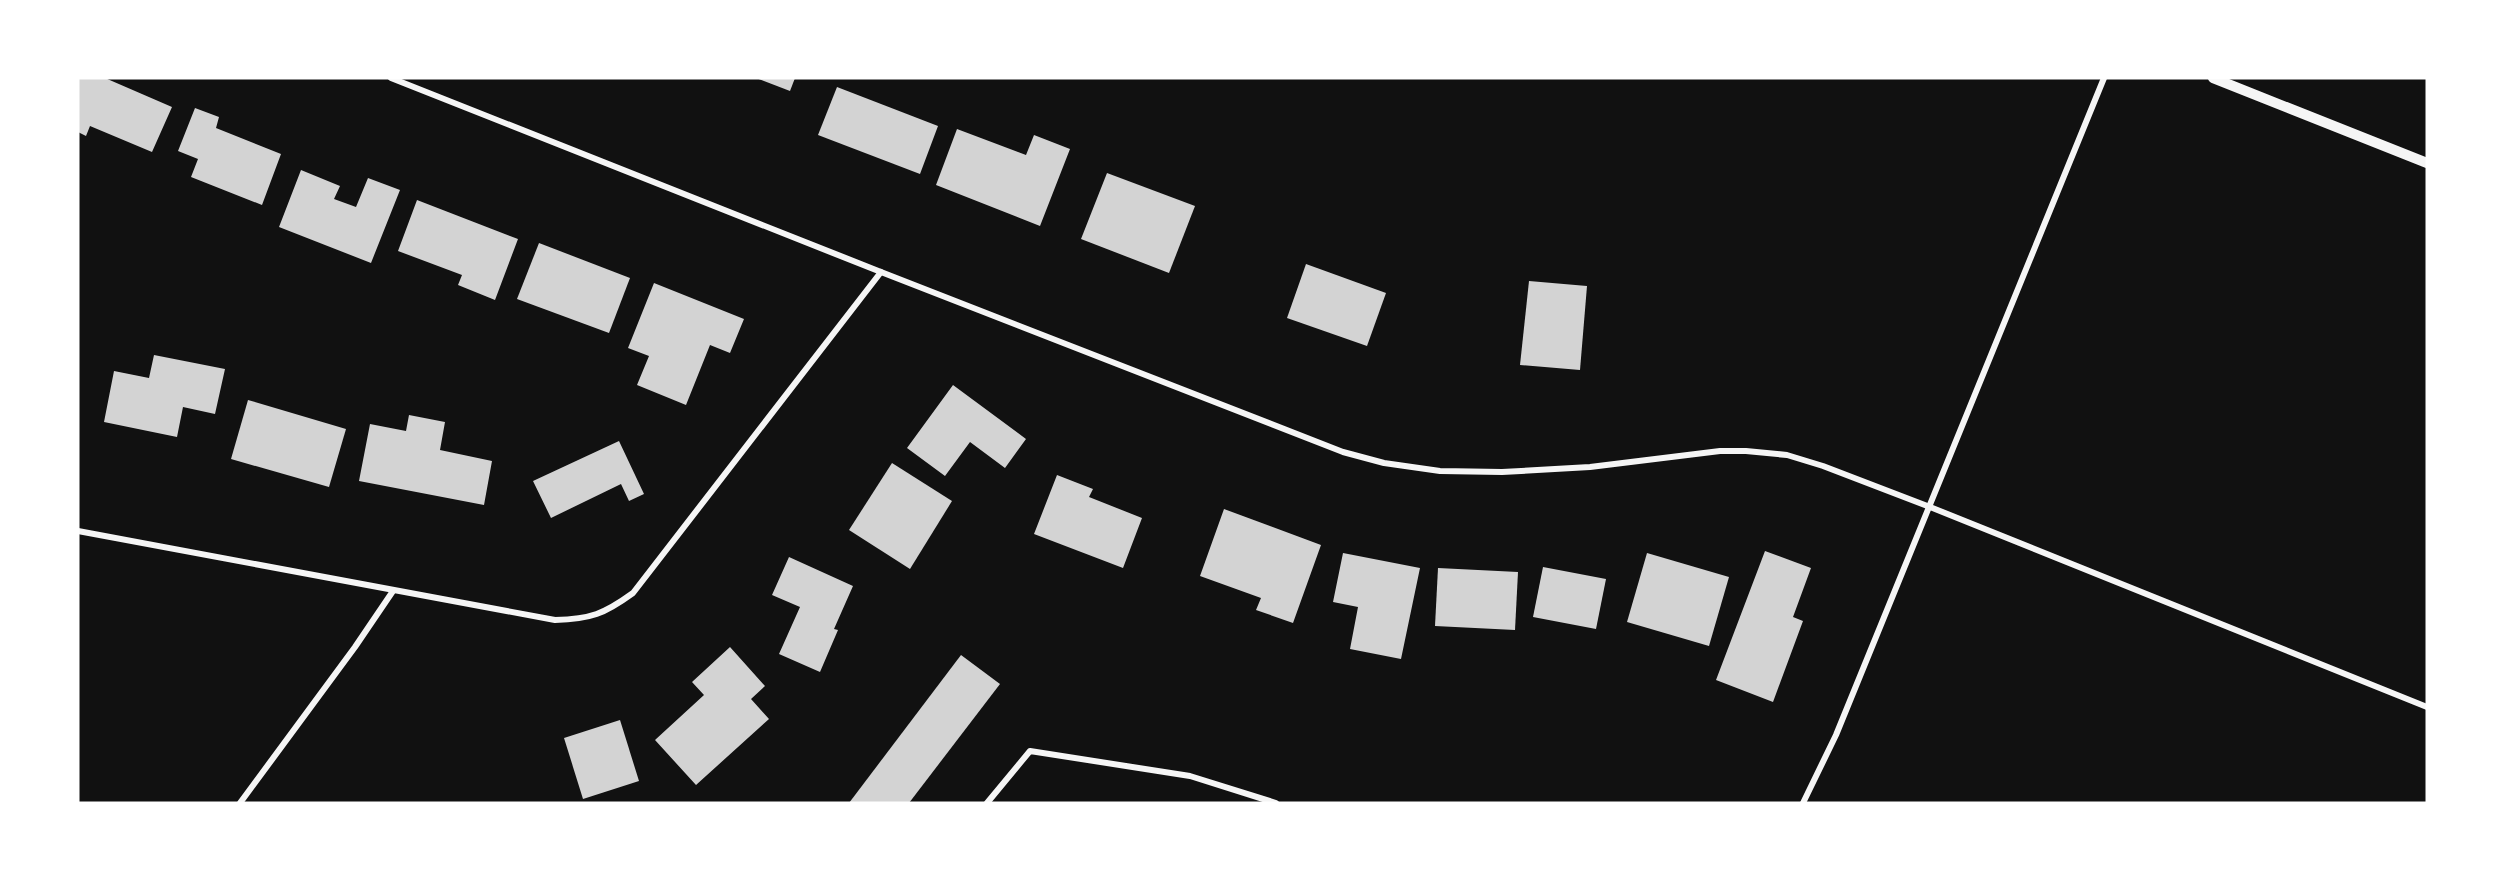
<svg xmlns="http://www.w3.org/2000/svg" width="2505" height="881" font-family="'Titillium Web',sans-serif">
  <style>
    .building { fill: #d3d3d3 }
    .lines { fill: none; stroke-linecap: round; stroke-linejoin: round }
    .minor { stroke: #f5f5f5; stroke-width: 6 }
    .tertiary { stroke: #f5f5f5; stroke-width: 10 }
  </style>
  <rect width="100%" height="100%" fill="#111"/>
  <g class="building">
    <path d="M 78,78 L 105,78 L 172,107 L 152,152 L 90,126 L 86,136 L 78,132 Z"/>
    <path d="M 756,78 L 795,78 L 790,91 Z"/>
    <path d="M 837,87 L 938,126 L 920,174 L 818,135 Z"/>
    <path d="M 195,108 L 219,117 L 216,128 L 281,154 L 262,205 L 191,177 L 198,159 L 178,151 Z"/>
    <path d="M 957,129 L 1026,155 L 1034,135 L 1070,149 L 1040,226 L 936,185 Z"/>
    <path d="M 301,170 L 340,186 L 334,199 L 356,207 L 368,178 L 400,190 L 371,263 L 279,227 Z"/>
    <path d="M 1107,173 L 1195,206 L 1169,273 L 1081,239 Z"/>
    <path d="M 417,200 L 518,239 L 495,300 L 458,285 L 462,275 L 398,251 Z"/>
    <path d="M 539,243 L 630,278 L 609,333 L 517,299 Z"/>
    <path d="M 1306,264 L 1386,293 L 1367,346 L 1287,318 Z"/>
    <path d="M 1529,281 L 1587,286 L 1580,370 L 1520,365 Z"/>
    <path d="M 654,283 L 744,319 L 730,353 L 710,345 L 686,405 L 637,385 L 649,356 L 628,348 Z"/>
    <path d="M 154,355 L 225,369 L 215,414 L 183,407 L 177,437 L 104,422 L 114,371 L 149,378 Z"/>
    <path d="M 953,385 L 1026,439 L 1005,468 L 970,442 L 945,476 L 907,448 Z"/>
    <path d="M 248,400 L 346,429 L 329,487 L 231,459 Z"/>
    <path d="M 409,415 L 445,422 L 440,450 L 492,461 L 484,505 L 359,481 L 370,424 L 406,431 Z"/>
    <path d="M 619,441 L 644,494 L 629,501 L 621,484 L 551,518 L 533,481 Z"/>
    <path d="M 892,463 L 952,501 L 910,569 L 849,530 Z"/>
    <path d="M 1057,475 L 1093,489 L 1089,497 L 1142,518 L 1123,568 L 1034,534 Z"/>
    <path d="M 1224,509 L 1321,545 L 1293,623 L 1256,610 L 1261,598 L 1200,576 Z"/>
    <path d="M 1765,551 L 1811,568 L 1793,617 L 1803,621 L 1773,702 L 1716,680 Z"/>
    <path d="M 1343,553 L 1420,568 L 1401,659 L 1350,649 L 1358,607 L 1333,602 Z"/>
    <path d="M 1647,553 L 1729,577 L 1709,646 L 1627,622 Z"/>
    <path d="M 789,557 L 853,586 L 834,629 L 838,630 L 820,672 L 779,654 L 800,607 L 772,595 Z"/>
    <path d="M 1543,567 L 1606,579 L 1596,629 L 1533,617 Z"/>
    <path d="M 1438,568 L 1518,572 L 1515,630 L 1435,626 Z"/>
    <path d="M 730,647 L 765,686 L 751,699 L 769,719 L 696,785 L 655,740 L 704,695 L 692,682 Z"/>
    <path d="M 961,655 L 1000,684 L 909,803 L 849,803 Z"/>
    <path d="M 620,720 L 639,781 L 583,799 L 564,738 Z"/>
  </g>
  <g class="lines">
    <g class="minor">
      <path d="M 391,78 L 881,272 L 1343,452 L 1384,463 L 1440,471 L 1502,472 L 1590,467 L 1720,451 L 1746,451 L 1787,455 L 1823,466 L 1930,507 L 2427,707"/>
      <path d="M 78,531 L 555,620 C 591,619 604,614 633,593 L 881,272"/>
      <path d="M 240,803 L 355,647 L 393,591"/>
      <path d="M 987,803 L 1030,751 L 1190,776 L 1276,803"/>
      <path d="M 1803,803 L 1836,735 L 2104,78"/>
    </g>
    <path class="tertiary" d="M 2213,78 L 2427,163"/>
  </g>
  <rect width="2505" height="881" fill="none" stroke="#ffffff" stroke-width="159"/>
</svg>
